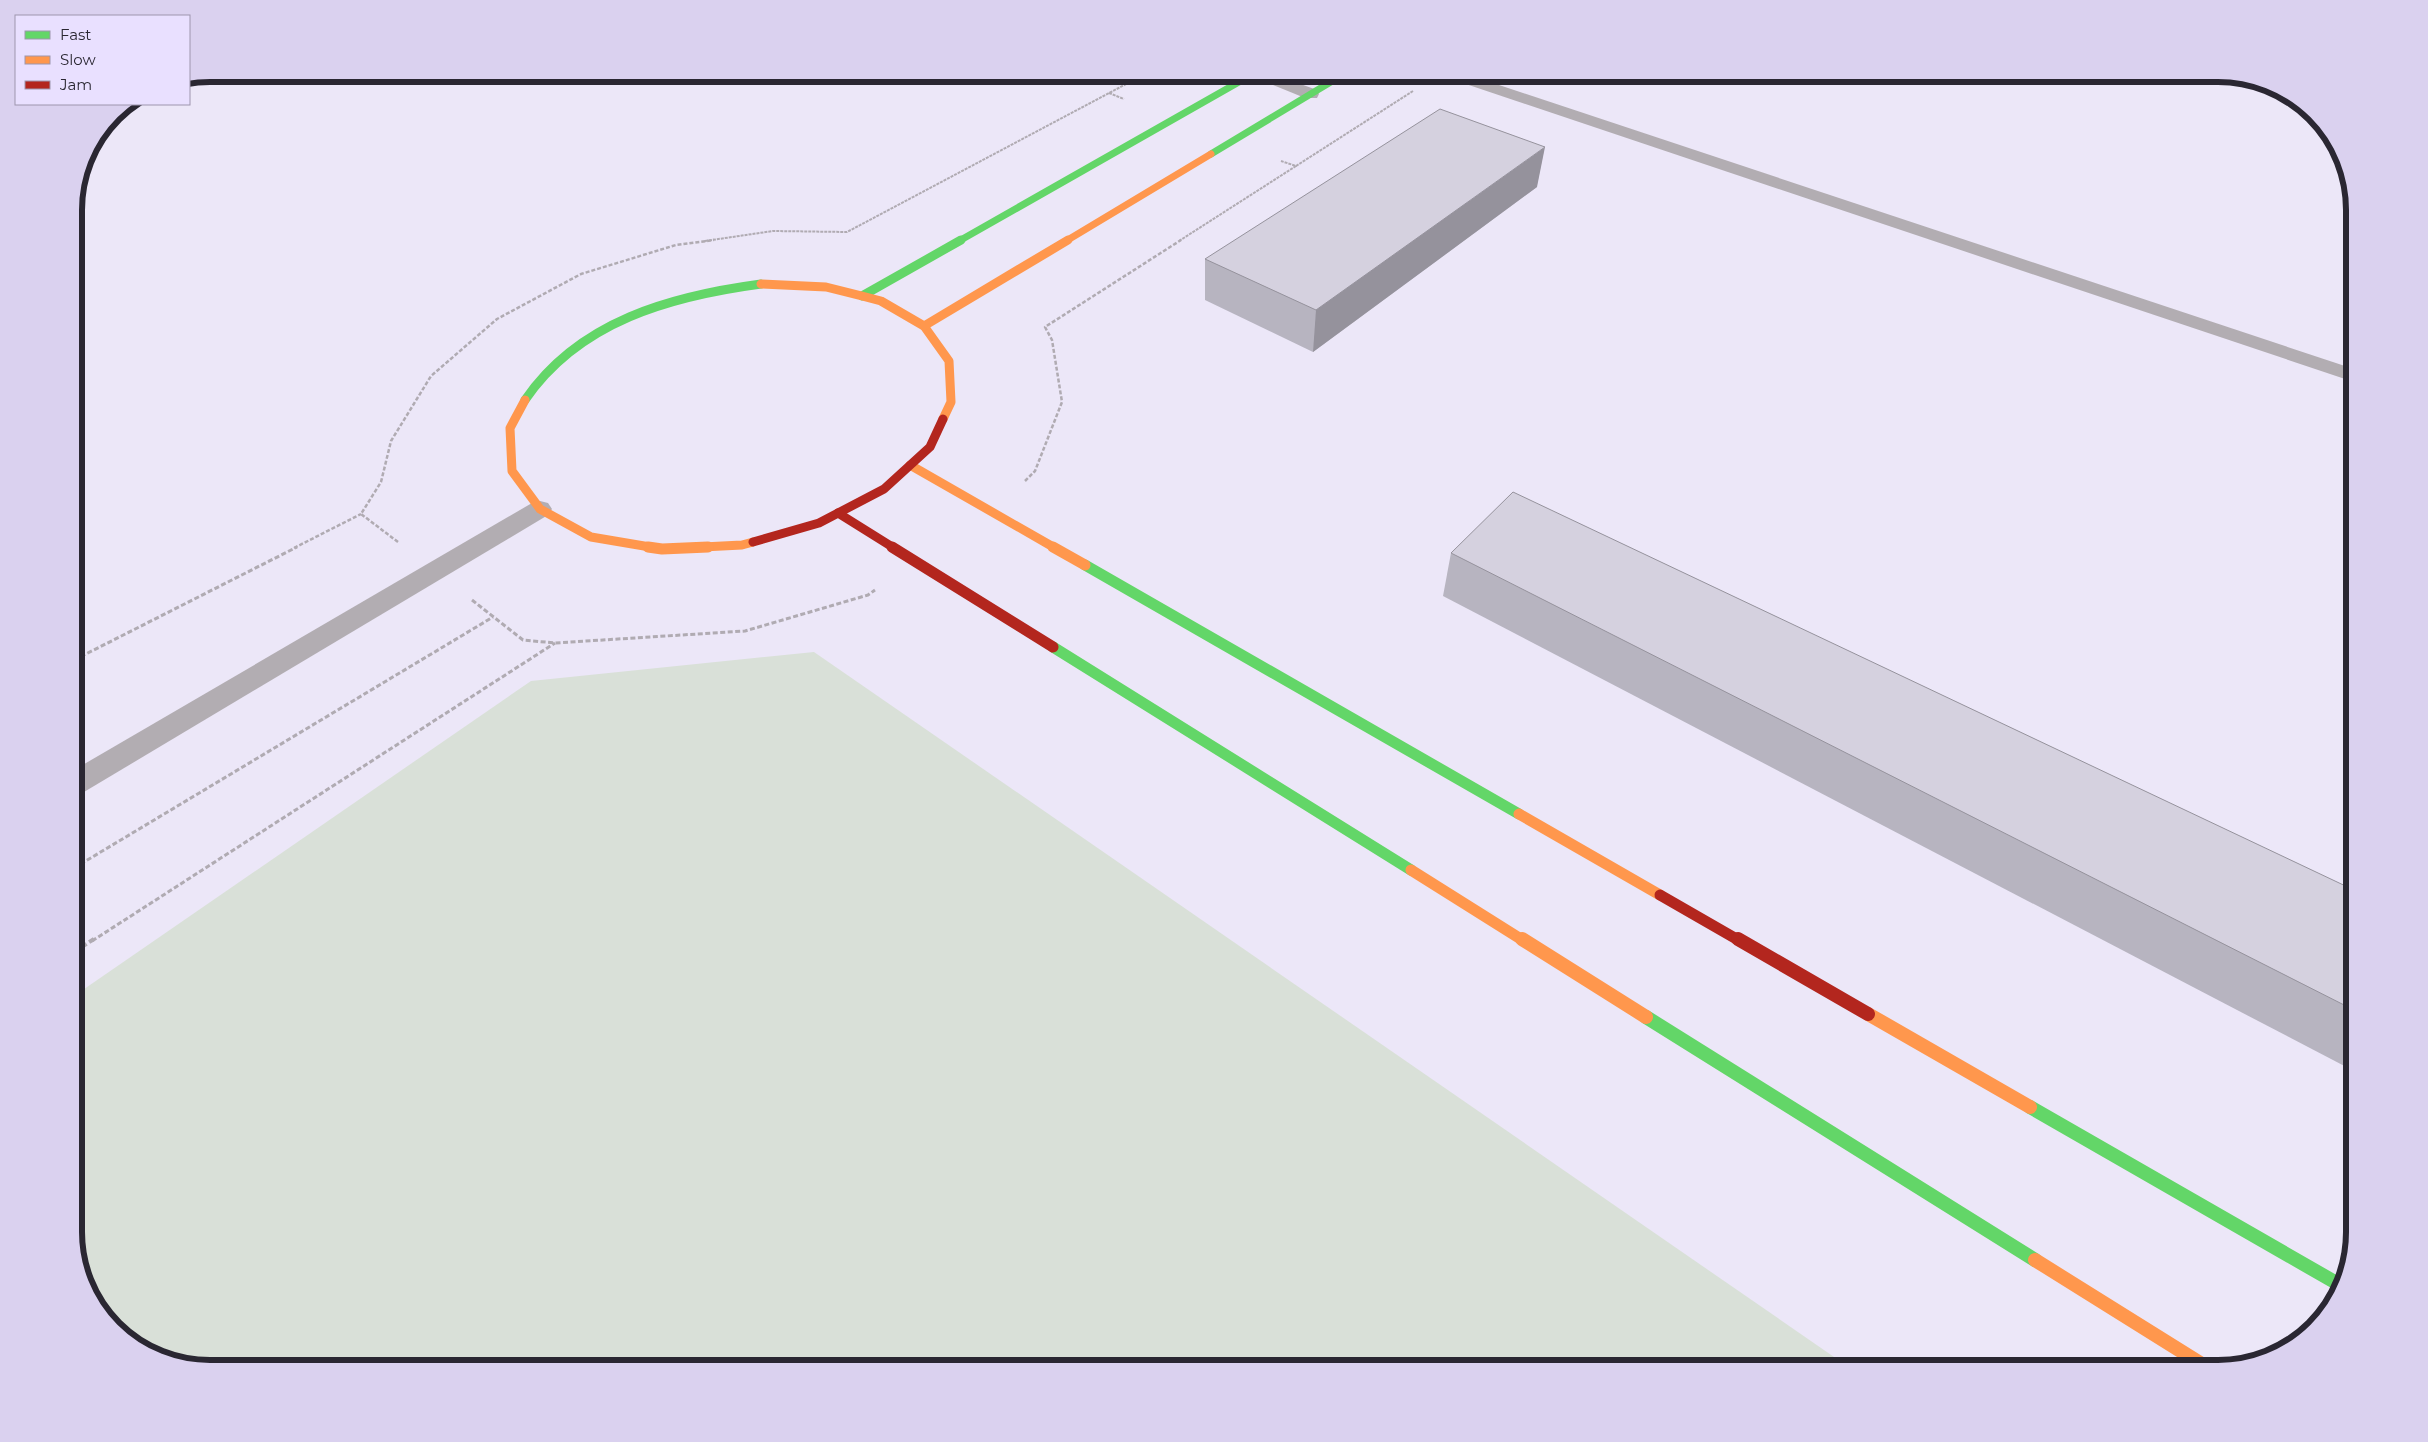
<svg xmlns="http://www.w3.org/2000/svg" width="2428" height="1442" font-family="Montserrat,sans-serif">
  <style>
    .green { fill: #d9e0d8 }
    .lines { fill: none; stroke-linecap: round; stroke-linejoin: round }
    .path-far3 { stroke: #b0abb2; stroke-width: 2; stroke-dasharray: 3 1; stroke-linecap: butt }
    .path-far2 { stroke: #b0abb2; stroke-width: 2.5; stroke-dasharray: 4 2; stroke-linecap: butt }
    .path-far1 { stroke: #b0abb2; stroke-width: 3; stroke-dasharray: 5 2.5; stroke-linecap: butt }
    .path { stroke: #b0abb2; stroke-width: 4; stroke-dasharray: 6 3; stroke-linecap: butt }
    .street { fill: #b2adb2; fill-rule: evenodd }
    .fast-far3 { stroke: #63d668; stroke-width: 7 }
    .fast-far2 { stroke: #63d668; stroke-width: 9 }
    .fast-far1 { stroke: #63d668; stroke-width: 11 }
    .fast { stroke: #63d668; stroke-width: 14 }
    .slow-far3 { stroke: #ff974d; stroke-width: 7 }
    .slow-far2 { stroke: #ff974d; stroke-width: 9 }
    .slow-far1 { stroke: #ff974d; stroke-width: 11 }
    .slow { stroke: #ff974d; stroke-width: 14 }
    .jam-far2 { stroke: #b3261e; stroke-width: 9 }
    .jam-far1 { stroke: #b3261e; stroke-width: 11 }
    .jam { stroke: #b3261e; stroke-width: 14 }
    .wall { fill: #b7b4c0 }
    .shaded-wall { fill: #95929c }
    .building { fill: #d5d1df; stroke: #95929c }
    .rim { fill: none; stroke: #2a2732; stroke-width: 6 }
  </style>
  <rect width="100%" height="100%" fill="#ece7f8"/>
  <path class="green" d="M 814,652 L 1850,1368 L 210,1368 L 142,1350 L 92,1300 L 74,1240 L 74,996 L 531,681 Z"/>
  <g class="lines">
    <g class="path-far3">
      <path d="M 1109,93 L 1124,99"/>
      <path d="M 1296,166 L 1413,91"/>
      <path d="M 705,241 L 773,231 L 847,232 L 1145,74"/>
      <path d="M 1179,241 L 1296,166 L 1281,161"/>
    </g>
    <g class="path-far2">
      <path d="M 1025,481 L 1035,471 L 1062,402 L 1052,340 L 1045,327 L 1181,240"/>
      <path d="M 398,542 L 361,514 L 381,482 L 391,441 L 431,376 L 497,319 L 581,274 L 676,245 L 714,240"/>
      <path d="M 294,548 L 361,514"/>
    </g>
    <g class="path-far1">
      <path d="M 472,600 L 523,640 L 555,643 L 745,631 L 868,595 L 875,590"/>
      <path d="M 74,660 L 297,547"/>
      <path d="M 74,868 L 493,617"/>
      <path d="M 92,941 L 555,643"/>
    </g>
    <path class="path" d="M 74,952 L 94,939"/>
    <g class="street">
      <path d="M 1251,74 L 1273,74 L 1317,90 L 1319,94 L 1317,98 L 1305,98 L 1253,77 Z"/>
      <path d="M 1443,74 L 1466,74 L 2354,369 L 2354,382 L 1445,77 Z"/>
      <path d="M 540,501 L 548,503 L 552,509 L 548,515 L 84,792 L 74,795 L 74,770 L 532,503 Z"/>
    </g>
    <g class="fast-far3">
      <path d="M 1211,154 L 1344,74"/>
      <path d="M 959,241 L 1253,74"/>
    </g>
    <g class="fast-far2">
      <path d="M 862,296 L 961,240"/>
      <path d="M 525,400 C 579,321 671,296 761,284"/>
    </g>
    <g class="fast-far1">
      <path d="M 1085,565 L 1519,814"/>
      <path d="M 1053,647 L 1411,870"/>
    </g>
    <g class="fast">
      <path d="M 1646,1017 L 2035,1260"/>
      <path d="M 2030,1107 L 2340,1285"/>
    </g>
    <path class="slow-far3" d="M 1066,241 L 1211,154"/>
    <g class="slow-far2">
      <path d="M 761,284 L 826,287 L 862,296 L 881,301 L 924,326 L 949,361 L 951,402 L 943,419"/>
      <path d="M 924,326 L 1068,240"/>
      <path d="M 525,400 L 510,428 L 512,471 L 540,509 L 591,537 L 656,548"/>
      <path d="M 910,465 L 1055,548"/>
      <path d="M 683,548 L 742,545 L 753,542"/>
    </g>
    <g class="slow-far1">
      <path d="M 648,547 L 662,549 L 708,547"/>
      <path d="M 1053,547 L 1085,565"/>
      <path d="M 1519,814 L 1660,895"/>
      <path d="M 1411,870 L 1524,941"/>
    </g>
    <g class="slow">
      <path d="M 1522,939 L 1646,1017"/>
      <path d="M 1868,1014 L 2030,1107"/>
      <path d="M 2035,1260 L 2208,1368"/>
    </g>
    <g class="jam-far2">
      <path d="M 838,513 L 894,548"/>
      <path d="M 753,542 L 819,523 L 884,489 L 930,447 L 943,419"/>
    </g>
    <g class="jam-far1">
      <path d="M 892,547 L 1053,647"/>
      <path d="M 1660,895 L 1740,941"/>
    </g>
    <path class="jam" d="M 1738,939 L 1868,1014"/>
  </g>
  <g class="wall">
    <path d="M 1651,74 L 1688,74 L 1678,82 Z"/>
    <path d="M 1537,187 L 1313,352 L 1205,300 L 1205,259 Z"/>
    <path d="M 1451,553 L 2354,890 L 2354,1071 L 1443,596 Z"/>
  </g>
  <g class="shaded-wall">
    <path d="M 1680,74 L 1688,74 L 1678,82 Z"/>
    <path d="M 1545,147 L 1537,187 L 1313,352 L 1316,310 Z"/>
  </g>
  <g class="building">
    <path d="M 1440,109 L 1545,147 L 1316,310 L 1205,259 Z"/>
    <path d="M 1513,492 L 2354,890 L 2354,1010 L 1451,553 Z"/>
  </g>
  <path d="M0 0H2428V1442H0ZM210 82H2218A128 128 0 0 1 2346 210V1232A128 128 0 0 1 2218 1360H210A128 128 0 0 1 82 1232V210A128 128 0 0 1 210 82Z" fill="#dad1ef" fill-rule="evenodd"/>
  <path class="rim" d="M210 82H2218A128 128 0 0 1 2346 210V1232A128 128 0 0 1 2218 1360H210A128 128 0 0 1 82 1232V210A128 128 0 0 1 210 82Z"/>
  <rect x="15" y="15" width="175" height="90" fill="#e9e0ff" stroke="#9d96ad"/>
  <rect x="25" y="31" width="25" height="8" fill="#63d668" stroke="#9d96ad"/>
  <text x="60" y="40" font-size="15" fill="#2a2732">Fast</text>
  <rect x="25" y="56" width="25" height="8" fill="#ff974d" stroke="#9d96ad"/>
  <text x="60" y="65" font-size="15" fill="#2a2732">Slow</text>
  <rect x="25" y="81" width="25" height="8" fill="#b3261e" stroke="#9d96ad"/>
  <text x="60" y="90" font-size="15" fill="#2a2732">Jam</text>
</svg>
